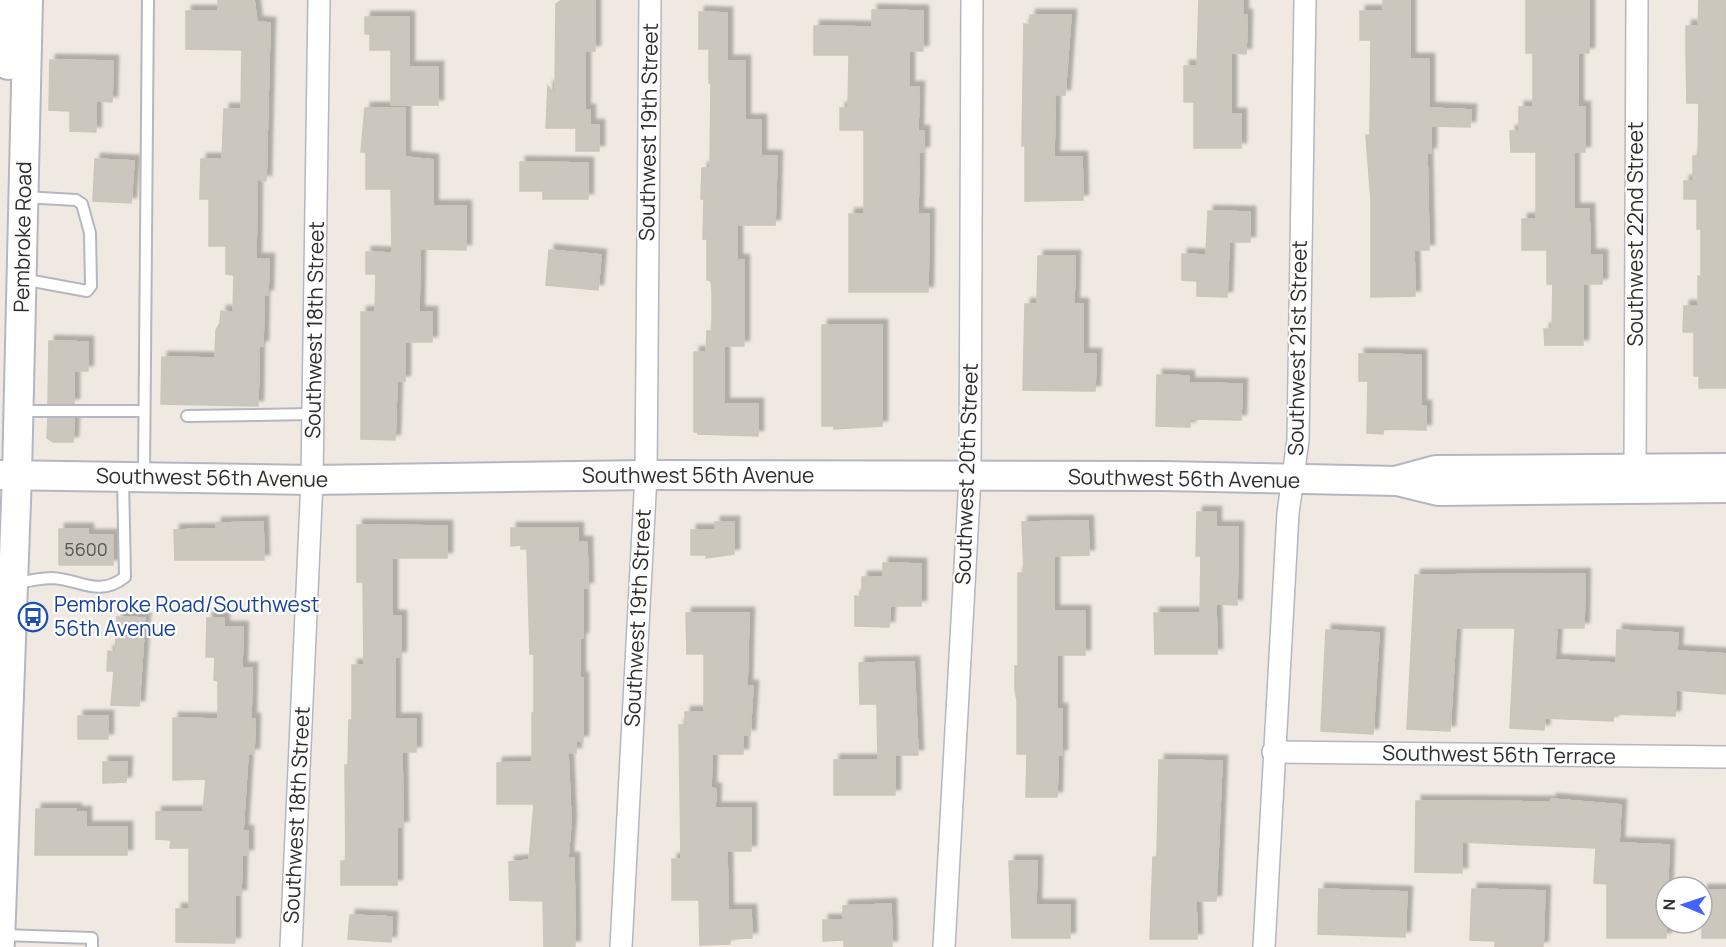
<svg xmlns="http://www.w3.org/2000/svg" width="1726" height="947" font-family="Manrope,sans-serif">
  <style>
    .building { fill: #cbc7bf; stroke: #cbc5ba; stroke-width: 1.5; filter: url(#shadow) }
    .lines { fill: none; stroke-linecap: round; stroke-linejoin: round }
    .lane-casing { stroke: #b4b7c1; stroke-width: 14 }
    .street-casing { stroke: #b4b7c1; stroke-width: 24 }
    .secondary-casing { stroke: #b4b7c1; stroke-width: 32 }
    .lane { stroke: #fff; stroke-width: 10 }
    .street { stroke: #fff; stroke-width: 21 }
    .secondary { stroke: #fff; stroke-width: 28 }
    .labels { text-anchor: middle; stroke-width: 4.5; stroke-linejoin: round; paint-order: stroke }
    .number-label { font-size: 18px; fill: #555452 }
    .street-label { font-size: 21px; fill: #2e2e2e; stroke: #fff }
    .transit-label { font-size: 21px; fill: #164399; stroke: #fff; text-anchor: start }
  </style>
  <defs>
    <filter id="shadow"><feDropShadow dx="5.5" dy="-5.5" stdDeviation="1.5" flood-color="#0004"/></filter>
  </defs>
  <rect width="100%" height="100%" fill="#efe9e1"/>
  <g class="building">
    <path d="M 218,0 L 254,0 L 257,22 L 270,23 L 266,181 L 257,180 L 256,259 L 269,259 L 268,295 L 264,295 L 263,346 L 259,346 L 258,406 L 161,404 L 162,357 L 215,358 L 216,330 L 220,323 L 221,311 L 233,312 L 234,275 L 226,274 L 226,246 L 209,246 L 209,199 L 200,199 L 201,159 L 222,159 L 224,109 L 241,109 L 242,50 L 186,49 L 186,11 L 218,11 Z"/>
    <path d="M 562,0 L 595,0 L 595,51 L 585,51 L 585,110 L 590,110 L 590,125 L 599,125 L 599,151 L 576,151 L 576,128 L 546,128 L 548,86 L 555,95 L 556,4 Z"/>
    <path d="M 1199,0 L 1243,0 L 1243,15 L 1247,15 L 1246,54 L 1231,53 L 1231,114 L 1241,114 L 1241,148 L 1194,148 L 1194,102 L 1184,102 L 1184,66 L 1197,66 Z"/>
    <path d="M 1383,0 L 1410,0 L 1410,59 L 1429,59 L 1429,108 L 1471,110 L 1470,127 L 1431,126 L 1431,153 L 1427,153 L 1429,250 L 1414,250 L 1415,296 L 1371,297 L 1371,201 L 1366,135 L 1370,135 L 1371,40 L 1360,40 L 1360,11 L 1383,11 Z"/>
    <path d="M 1526,0 L 1589,0 L 1589,53 L 1578,53 L 1578,107 L 1585,107 L 1585,152 L 1574,152 L 1574,209 L 1589,209 L 1590,255 L 1602,255 L 1602,284 L 1583,284 L 1583,345 L 1545,345 L 1544,329 L 1552,329 L 1553,284 L 1547,284 L 1547,250 L 1522,250 L 1522,219 L 1536,219 L 1536,152 L 1511,152 L 1510,131 L 1519,131 L 1519,107 L 1533,107 L 1533,53 L 1526,53 Z"/>
    <path d="M 1699,0 L 1726,0 L 1726,388 L 1699,388 L 1699,376 L 1694,376 L 1694,332 L 1683,332 L 1684,306 L 1698,306 L 1698,276 L 1701,277 L 1701,229 L 1697,229 L 1697,199 L 1684,199 L 1684,181 L 1693,181 L 1693,156 L 1698,156 L 1699,103 L 1687,103 L 1686,53 L 1686,26 L 1698,26 Z"/>
    <path d="M 872,10 L 923,11 L 923,51 L 909,51 L 909,87 L 919,87 L 918,131 L 924,131 L 924,152 L 919,152 L 918,214 L 929,214 L 928,292 L 849,292 L 849,214 L 864,214 L 864,130 L 840,130 L 840,108 L 848,108 L 849,55 L 814,55 L 814,26 L 872,27 Z"/>
    <path d="M 699,12 L 727,13 L 727,61 L 745,61 L 745,120 L 761,120 L 761,156 L 777,156 L 775,225 L 737,225 L 737,260 L 744,260 L 744,346 L 724,346 L 724,404 L 758,404 L 758,436 L 698,434 L 698,432 L 694,432 L 694,352 L 706,352 L 707,331 L 712,331 L 712,291 L 711,281 L 707,280 L 707,239 L 703,239 L 704,199 L 701,199 L 702,168 L 710,168 L 711,83 L 709,83 L 709,49 L 699,49 Z"/>
    <path d="M 1030,15 L 1071,15 L 1065,95 L 1055,95 L 1054,157 L 1082,157 L 1083,200 L 1025,201 L 1025,145 L 1022,146 L 1024,24 L 1030,25 Z"/>
    <path d="M 365,17 L 409,17 L 409,67 L 438,67 L 438,105 L 391,105 L 391,50 L 370,50 L 370,34 L 365,34 Z"/>
    <path d="M 50,60 L 113,61 L 112,102 L 96,101 L 96,132 L 70,131 L 70,111 L 49,110 Z"/>
    <path d="M 365,108 L 405,108 L 405,157 L 433,160 L 433,206 L 466,206 L 466,250 L 420,249 L 419,312 L 432,312 L 432,342 L 405,342 L 405,381 L 397,381 L 395,440 L 361,439 L 361,312 L 375,312 L 376,274 L 366,274 L 366,252 L 392,253 L 391,189 L 366,189 L 366,152 L 361,152 Z"/>
    <path d="M 95,159 L 134,161 L 131,203 L 93,201 Z"/>
    <path d="M 520,162 L 588,163 L 588,199 L 543,199 L 543,191 L 520,191 Z"/>
    <path d="M 1208,211 L 1250,212 L 1250,242 L 1229,242 L 1227,297 L 1197,296 L 1197,281 L 1182,280 L 1182,254 L 1206,255 Z"/>
    <path d="M 549,250 L 601,255 L 598,290 L 546,285 Z"/>
    <path d="M 1038,256 L 1075,256 L 1074,304 L 1083,304 L 1083,354 L 1096,354 L 1095,391 L 1023,390 L 1025,304 L 1037,304 Z"/>
    <path d="M 822,325 L 882,325 L 882,426 L 834,429 L 834,426 L 822,426 Z"/>
    <path d="M 49,341 L 88,342 L 88,371 L 74,371 L 74,404 L 48,404 Z"/>
    <path d="M 1359,354 L 1421,355 L 1421,406 L 1426,406 L 1426,430 L 1383,429 L 1383,434 L 1367,433 L 1368,381 L 1359,381 Z"/>
    <path d="M 1157,375 L 1189,376 L 1189,383 L 1242,384 L 1241,420 L 1190,419 L 1190,427 L 1156,426 Z"/>
    <path d="M 48,418 L 74,418 L 73,442 L 53,442 L 47,438 Z"/>
    <path d="M 1197,512 L 1216,512 L 1216,527 L 1238,527 L 1237,605 L 1216,604 L 1217,654 L 1155,654 L 1154,613 L 1200,613 L 1201,556 L 1196,556 Z"/>
    <path d="M 1088,521 L 1089,555 L 1054,556 L 1054,611 L 1085,611 L 1085,655 L 1057,655 L 1057,709 L 1062,709 L 1062,755 L 1058,755 L 1057,797 L 1026,797 L 1027,754 L 1017,754 L 1017,700 L 1015,690 L 1015,666 L 1018,666 L 1018,573 L 1024,573 L 1022,522 Z"/>
    <path d="M 263,522 L 264,560 L 175,560 L 174,530 L 216,529 L 216,523 Z"/>
    <path d="M 715,522 L 734,522 L 734,554 L 706,558 L 706,555 L 691,555 L 691,530 L 715,530 Z"/>
    <path d="M 357,525 L 447,526 L 447,558 L 392,558 L 392,616 L 401,616 L 401,657 L 395,657 L 395,719 L 416,719 L 416,752 L 402,752 L 403,827 L 397,826 L 397,885 L 341,885 L 341,861 L 346,861 L 345,765 L 348,765 L 349,720 L 352,720 L 352,665 L 364,665 L 363,582 L 357,582 Z"/>
    <path d="M 511,528 L 578,528 L 578,542 L 587,542 L 588,588 L 583,588 L 583,638 L 580,638 L 580,678 L 583,678 L 583,741 L 576,741 L 576,753 L 568,753 L 571,822 L 568,858 L 574,858 L 575,946 L 544,947 L 543,901 L 510,900 L 509,862 L 529,860 L 534,804 L 497,804 L 497,763 L 532,762 L 532,713 L 534,713 L 534,654 L 530,654 L 527,549 L 521,549 L 521,545 L 511,546 Z"/>
    <path d="M 59,529 L 88,529 L 88,535 L 113,535 L 113,565 L 59,565 Z"/>
    <path d="M 883,563 L 921,564 L 921,606 L 890,606 L 889,627 L 855,626 L 855,596 L 862,597 L 862,577 L 883,577 Z"/>
    <path d="M 1585,574 L 1584,628 L 1557,628 L 1555,660 L 1616,663 L 1617,630 L 1678,633 L 1677,651 L 1726,654 L 1725,694 L 1676,690 L 1675,716 L 1614,714 L 1613,721 L 1545,718 L 1544,730 L 1510,728 L 1515,628 L 1456,628 L 1450,731 L 1407,729 L 1415,575 Z"/>
    <path d="M 686,613 L 749,613 L 747,686 L 753,686 L 750,735 L 743,735 L 743,754 L 712,754 L 711,788 L 716,789 L 715,808 L 751,808 L 751,851 L 727,851 L 728,910 L 751,910 L 752,938 L 730,939 L 730,944 L 700,945 L 699,900 L 672,900 L 672,859 L 681,859 L 679,725 L 685,725 L 685,712 L 704,712 L 704,654 L 687,654 Z"/>
    <path d="M 117,617 L 145,618 L 139,706 L 111,705 L 114,671 L 107,671 L 108,651 L 115,652 Z"/>
    <path d="M 207,618 L 224,618 L 224,627 L 243,627 L 242,668 L 252,668 L 251,719 L 255,719 L 254,754 L 248,754 L 243,831 L 248,831 L 248,855 L 242,855 L 241,895 L 235,895 L 235,943 L 176,942 L 176,909 L 189,909 L 189,848 L 170,848 L 171,840 L 156,839 L 156,812 L 203,812 L 206,779 L 173,780 L 173,718 L 218,719 L 218,681 L 214,680 L 215,657 L 206,657 Z"/>
    <path d="M 1326,630 L 1379,633 L 1373,734 L 1321,731 Z"/>
    <path d="M 914,662 L 918,755 L 895,755 L 895,795 L 834,795 L 834,760 L 878,760 L 877,704 L 860,704 L 859,663 Z"/>
    <rect x="78" y="716" width="30" height="23"/>
    <path d="M 1159,760 L 1222,761 L 1216,901 L 1196,901 L 1197,939 L 1150,939 L 1153,857 L 1157,857 Z"/>
    <path d="M 103,762 L 127,762 L 126,782 L 103,783 Z"/>
    <path d="M 1551,799 L 1621,805 L 1619,843 L 1669,845 L 1666,938 L 1607,938 L 1607,884 L 1594,883 L 1596,848 L 1462,842 L 1462,873 L 1415,872 L 1416,801 L 1551,802 Z"/>
    <path d="M 36,809 L 76,809 L 76,812 L 86,812 L 86,827 L 127,827 L 127,855 L 35,855 Z"/>
    <path d="M 1009,861 L 1037,861 L 1036,905 L 1070,905 L 1070,938 L 1012,938 Z"/>
    <path d="M 1319,889 L 1407,892 L 1405,937 L 1318,934 Z"/>
    <path d="M 1472,889 L 1545,891 L 1543,947 L 1495,947 L 1495,941 L 1470,940 Z"/>
    <rect x="1702" y="890" width="24" height="48"/>
    <path d="M 891,904 L 892,946 L 844,947 L 844,940 L 823,941 L 823,920 L 843,920 L 843,906 Z"/>
    <path d="M 350,915 L 392,917 L 391,942 L 348,939 Z"/>
  </g>
  <g class="lines">
    <g class="lane-casing">
      <g id="lane">
        <path d="M 22,279 L 87,291 L 91,286 L 90,233 L 82,204 L 76,200 L 24,197"/>
        <path d="M 19,411 L 144,411"/>
        <path d="M 187,416 L 313,414"/>
        <path d="M 144,476 L 148,0"/>
        <path d="M 14,583 C 26,582 39,578 52,578 C 80,579 98,598 125,577 L 123,478"/>
        <path d="M 2,935 L 92,938 L 92,947"/>
      </g>
    </g>
    <g class="street-casing">
      <g id="street">
        <path d="M 1635,468 L 1637,0"/>
        <path d="M 1273,752 L 1726,757"/>
        <path d="M 291,947 L 312,480 L 319,0"/>
        <path d="M 621,947 L 646,475 L 650,0"/>
        <path d="M 944,947 L 970,477 L 972,0"/>
        <path d="M 1264,947 L 1288,513 L 1298,440 L 1305,0"/>
      </g>
    </g>
    <g class="secondary-casing">
      <g id="secondary">
        <path d="M 8,0 L 8,65"/>
        <path d="M 0,475 L 312,480 L 646,475 L 1162,476 L 1397,481 L 1438,491 L 1726,488"/>
        <path d="M 1399,480 L 1436,470 L 1726,468"/>
        <path d="M 0,943 L 17,474 L 28,0"/>
      </g>
    </g>
    <use href="#lane" class="lane"/>
    <use href="#street" class="street"/>
    <use href="#secondary" class="secondary"/>
  </g>
  <defs>
    <g id="bus-ring" transform="scale(1.5)"><circle r="9.5" fill="#fff" stroke="#1a4fb4" stroke-width="1.5"/><path d="M-5-6H5V4H4V6H2V4H-2V6H-4V4H-5ZM-3.5-4V0h7V-4ZM-3.5 1.2v1.5H-2V1.2ZM2 1.2v1.5H3.5V1.2Z" fill="#1a4fb4"/></g>
  </defs>
  <g fill-rule="evenodd">
    <use href="#bus-ring" x="33" y="617"/>
  </g>
  <g class="labels">
    <g class="number-label">
      <text x="86" y="556">5600</text>
    </g>
    <g class="street-label">
      <text transform="translate(649 132) rotate(-89)" y="7">Southwest 19th Street</text>
      <text transform="translate(1636 234) rotate(-90)" y="7">Southwest 22nd Street</text>
      <text transform="translate(23 237) rotate(-89)" y="7">Pembroke Road</text>
      <text transform="translate(315 330) rotate(-89)" y="7">Southwest 18th Street</text>
      <text transform="translate(1298 348) rotate(-89)" y="7">Southwest 21st Street</text>
      <text transform="translate(967 474) rotate(-88)" y="7">Southwest 20th Street</text>
      <text x="698" y="483">Southwest 56th Avenue</text>
      <text transform="translate(212 478) rotate(1)" y="7">Southwest 56th Avenue</text>
      <text transform="translate(1184 479) rotate(1)" y="7">Southwest 56th Avenue</text>
      <text transform="translate(638 618) rotate(-87)" y="7">Southwest 19th Street</text>
      <text transform="translate(1499 755) rotate(1)" y="7">Southwest 56th Terrace</text>
      <text transform="translate(297 815) rotate(-87)" y="7">Southwest 18th Street</text>
    </g>
    <g class="transit-label">
      <text x="54" y="612">Pembroke Road/Southwest<tspan x="54" dy="24">56th Avenue</tspan></text>
    </g>
  </g>
  <g transform="translate(1684 905) rotate(272)"><circle r="28" fill="#ffffff" stroke="#ababab" stroke-width="1.5"/>
  <path d="M0-4.5L10 22L0 15L-10 22Z" fill="#4264fb"/>
  <text y="-9" font-size="16" font-weight="bold" text-anchor="middle" fill="#2e2e2e">N</text>
  </g>
</svg>
